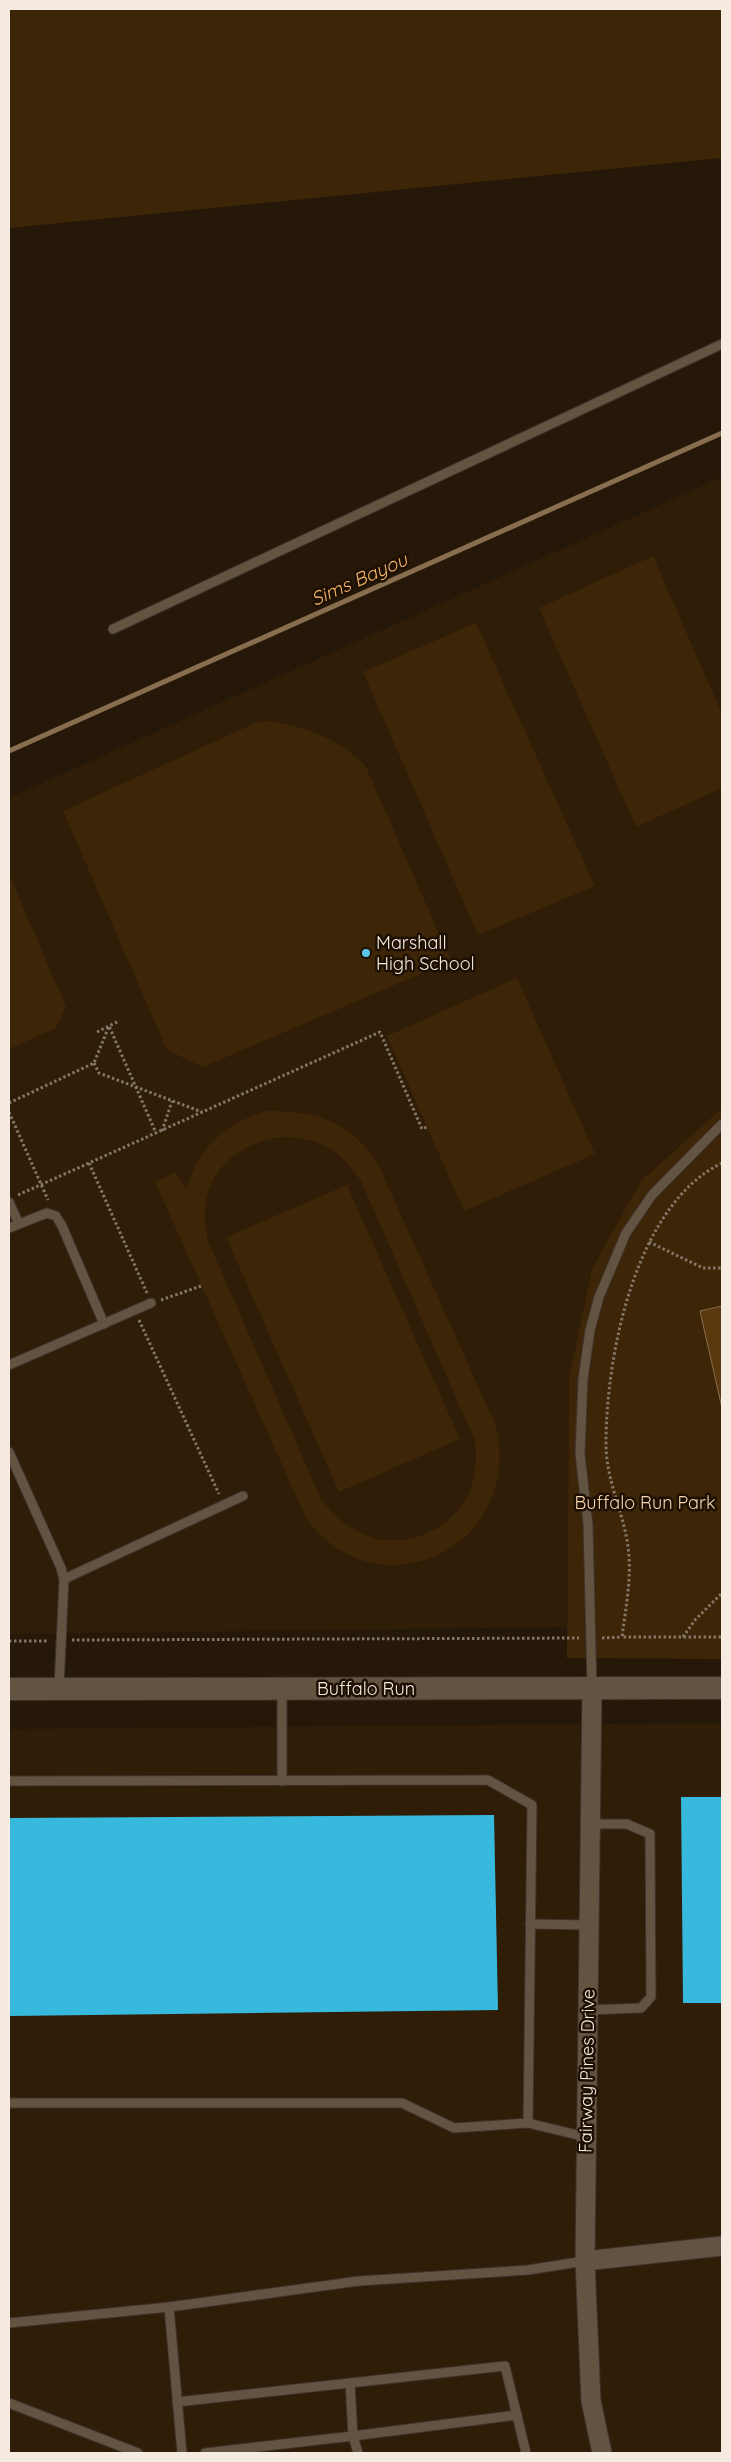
<svg xmlns="http://www.w3.org/2000/svg" width="731" height="2462" font-family="Quicksand,sans-serif">
  <style>
    .built { fill: #2f1d07 }
    .green { fill: #3d2507; fill-rule: evenodd }
    .water { fill: #5a390f; stroke: #886e4e }
    .lines { fill: none; stroke-linecap: round; stroke-linejoin: round }
    .stream { stroke: #886e4e; stroke-width: 5 }
    .building { fill: #37b8dd }
    .service-casing { stroke: #3d322d; stroke-width: 11 }
    .minor-casing { stroke: #3d322d; stroke-width: 21 }
    .tertiary-casing { stroke: #3d322d; stroke-width: 24 }
    .path { stroke: #837769; stroke-width: 3; stroke-dasharray: 2.5 2.5; stroke-linecap: butt }
    .service { stroke: #635341; stroke-width: 9 }
    .minor { stroke: #635341; stroke-width: 19 }
    .tertiary { stroke: #635341; stroke-width: 22 }
    .poi-dot { fill: #5dc7e8; stroke: #1d0f02; stroke-width: 2 }
    .labels { text-anchor: middle; stroke-width: 5; stroke-linejoin: round; paint-order: stroke }
    .poi-label { font-size: 18px; fill: #f5ebe1; stroke: #1d0f02; text-anchor: start }
    .park-label { font-size: 18px; fill: #f7d5b2; stroke: #1d0f02 }
    .street-label { font-size: 18px; fill: #f5ebe1; stroke: #1d0f02 }
    .water-label { font-size: 19px; font-style: italic; fill: #f7b56a; stroke: #1d0f02 }
  </style>
  <rect width="100%" height="100%" fill="#261808"/>
  <g class="built">
    <path d="M 722,477 L 722,1108 L 641,1181 L 569,1379 L 567,1627 L 9,1634 L 9,798 Z"/>
    <path d="M 722,1723 L 722,2453 L 9,2453 L 9,1729 Z"/>
  </g>
  <g class="green">
    <path d="M 9,9 L 722,9 L 722,158 L 9,228 Z"/>
    <path d="M 653,556 L 722,714 L 722,788 L 636,827 L 539,608 Z"/>
    <path d="M 476,623 L 595,886 L 478,935 L 363,672 Z"/>
    <path d="M 264,721 C 301,724 341,739 366,767 L 451,961 L 203,1067 L 167,1050 L 63,811 L 253,724 Z"/>
    <path d="M 9,874 L 66,1007 L 56,1028 L 9,1049 Z"/>
    <path d="M 517,978 L 595,1154 L 464,1211 L 387,1036 Z"/>
    <path d="M 722,1108 L 722,1659 L 567,1658 L 569,1379 L 592,1269 L 641,1181 Z"/>
    <path d="M 267,1111 C 317,1111 350,1121 378,1164 L 496,1426 C 525,1547 377,1617 306,1518 L 155,1182 L 176,1172 L 186,1190 C 198,1148 225,1123 267,1111 ZM 282,1137 C 321,1138 339,1149 361,1181 L 475,1441 C 477,1462 475,1485 463,1504 C 443,1533 401,1549 368,1536 C 348,1529 334,1515 321,1499 L 208,1241 C 206,1230 204,1218 205,1207 C 209,1166 245,1141 282,1137 Z"/>
    <path d="M 347,1185 L 460,1439 L 339,1492 L 226,1237 Z"/>
  </g>
  <path class="water" d="M 722,1306 L 722,1408 L 700,1311 Z"/>
  <g class="lines">
    <path class="stream" d="M 9,751 L 722,433"/>
  </g>
  <g class="building">
    <path d="M 681,1797 L 722,1797 L 722,2003 L 683,2003 Z"/>
    <path d="M 494,1815 L 498,2010 L 9,2016 L 9,1818 Z"/>
  </g>
  <g class="lines">
    <g class="service-casing">
      <g id="service">
        <path d="M 113,629 L 722,344"/>
        <path d="M 9,1202 L 19,1224"/>
        <path d="M 9,1228 L 47,1213 L 56,1216 L 62,1226 L 104,1324"/>
        <path d="M 9,1365 L 151,1303"/>
        <path d="M 9,1452 L 61,1568 L 64,1579 L 59,1687"/>
        <path d="M 64,1579 L 243,1496"/>
        <path d="M 592,1688 L 588,1524 L 580,1454 L 583,1379 L 590,1330 L 599,1297 L 626,1233 L 652,1195 L 722,1124"/>
        <path d="M 9,1781 L 488,1780 L 532,1805 L 528,2123 L 454,2128 L 402,2103 L 9,2103"/>
        <path d="M 282,1781 L 282,1689"/>
        <path d="M 530,1924 L 589,1925"/>
        <path d="M 588,2010 L 641,2008 L 651,1997 L 650,1834 L 627,1824 L 590,1824"/>
        <path d="M 528,2123 L 586,2137"/>
        <path d="M 169,2307 L 182,2453"/>
        <path d="M 9,2323 L 169,2307 L 359,2281 L 528,2270 L 585,2261"/>
        <path d="M 350,2383 L 353,2436 L 517,2415"/>
        <path d="M 177,2402 L 505,2366 L 526,2453"/>
        <path d="M 9,2403 L 138,2453"/>
        <path d="M 205,2453 L 353,2436 L 358,2453"/>
      </g>
    </g>
    <g class="minor-casing">
      <g id="minor">
        <path d="M 592,1688 L 585,2261 L 591,2401 L 602,2453"/>
        <path d="M 585,2261 L 722,2246"/>
      </g>
    </g>
    <g class="tertiary-casing">
      <path id="tertiary" d="M 9,1689 L 722,1688"/>
    </g>
    <g class="path">
      <path d="M 97,1032 L 119,1021"/>
      <path d="M 94,1063 L 99,1073 L 202,1112"/>
      <path d="M 9,1103 L 94,1063 L 109,1026 L 156,1133"/>
      <path d="M 9,1112 L 48,1200"/>
      <path d="M 162,1131 L 172,1101"/>
      <path d="M 89,1163 L 147,1293"/>
      <path d="M 722,1163 C 635,1205 606,1356 606,1444 C 606,1478 621,1507 627,1540 C 633,1573 626,1605 622,1637 L 722,1637"/>
      <path d="M 18,1195 L 380,1032 L 422,1129 L 427,1127"/>
      <path d="M 649,1242 L 703,1268 L 722,1268"/>
      <path d="M 161,1300 L 201,1286"/>
      <path d="M 139,1320 L 219,1494"/>
      <path d="M 683,1637 L 695,1620 L 722,1593"/>
      <path d="M 602,1638 L 622,1637"/>
      <path d="M 72,1640 L 579,1638"/>
      <path d="M 9,1641 L 49,1641"/>
    </g>
    <use href="#service" class="service"/>
    <use href="#minor" class="minor"/>
    <use href="#tertiary" class="tertiary"/>
  </g>
  <circle class="poi-dot" cx="366" cy="953" r="5"/>
  <g class="labels">
    <g class="poi-label">
      <text x="376" y="949">Marshall<tspan x="376" dy="21">High School</tspan></text>
    </g>
    <g class="park-label">
      <text x="645" y="1509">Buffalo Run Park</text>
    </g>
    <g class="street-label">
      <text x="366" y="1695">Buffalo Run</text>
      <text transform="translate(587 2071) rotate(-89)" y="6">Fairway Pines Drive</text>
    </g>
    <g class="water-label">
      <text transform="translate(359 579) rotate(-24)" y="7">Sims Bayou</text>
    </g>
  </g>
  <rect width="731" height="2462" fill="none" stroke="#f5ebe1" stroke-width="20"/>
</svg>
